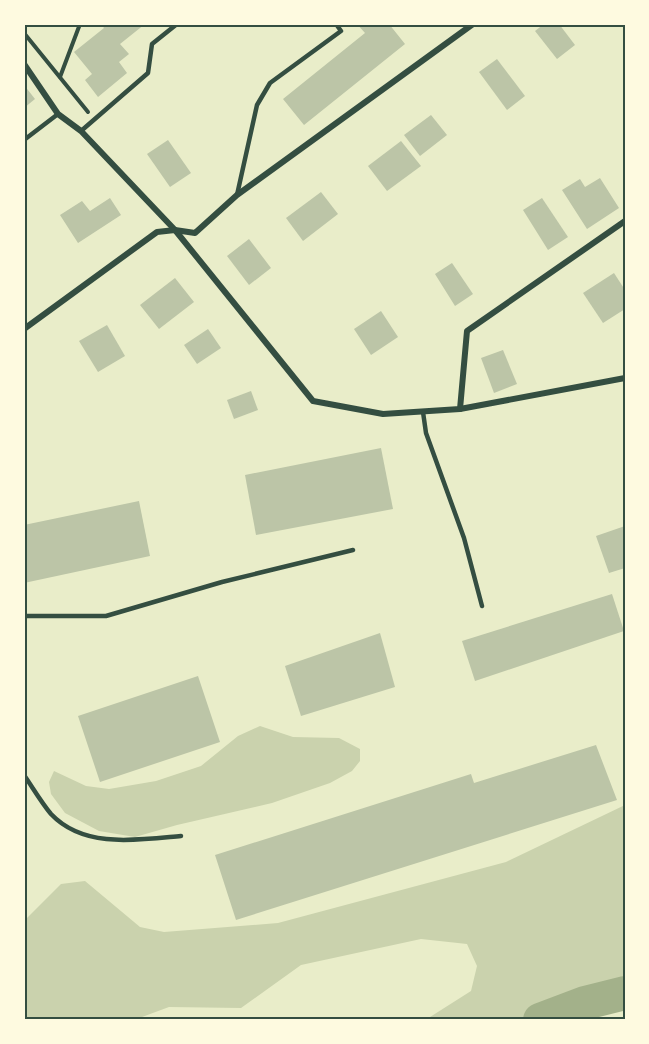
<svg xmlns="http://www.w3.org/2000/svg" width="649" height="1044" font-family="Montserrat,sans-serif">
  <style>
    .green { fill: #cad2ad }
    .lines { fill: none; stroke-linecap: round; stroke-linejoin: round }
    .river { stroke: #a3b18a; stroke-width: 34 }
    .building { fill: #bcc5a7 }
    .path { stroke: #344e41; stroke-width: 4 }
    .service { stroke: #344e41; stroke-width: 4.5 }
    .minor { stroke: #344e41; stroke-width: 6 }
    .neatline { fill: none; stroke: #344e41; stroke-width: 2 }
  </style>
  <rect width="100%" height="100%" fill="#e9edc9"/>
  <g class="green">
    <path d="M 260,726 L 293,737 L 339,738 L 360,749 L 360,761 L 352,771 L 330,783 L 272,803 L 177,825 L 135,837 L 99,831 L 65,813 L 51,794 L 49,782 L 54,771 L 86,786 L 109,789 L 156,781 L 201,766 L 238,736 Z"/>
    <path d="M 625,805 L 625,1005 L 570,1020 L 419,1020 L 430,1017 L 471,991 L 477,966 L 467,944 L 421,939 L 301,965 L 241,1008 L 169,1007 L 134,1020 L 28,1020 L 24,1017 L 24,927 L 27,918 L 61,884 L 85,881 L 140,927 L 164,932 L 278,923 L 506,862 Z"/>
  </g>
  <g class="lines">
    <path class="river" d="M 540,1020 L 585,1003 L 625,993"/>
  </g>
  <g class="building">
    <path d="M 101,24 L 145,24 L 120,44 L 129,54 L 119,62 L 127,73 L 98,97 L 85,80 L 92,74 L 74,52 L 104,28 Z"/>
    <path d="M 357,24 L 389,24 L 405,44 L 304,125 L 283,99 L 365,33 Z"/>
    <path d="M 544,24 L 559,24 L 575,45 L 557,59 L 535,31 Z"/>
    <path d="M 497,59 L 525,96 L 507,110 L 479,72 Z"/>
    <path d="M 24,85 L 35,99 L 24,108 Z"/>
    <path d="M 431,115 L 447,135 L 420,156 L 404,135 Z"/>
    <path d="M 168,140 L 191,173 L 170,187 L 147,154 Z"/>
    <path d="M 401,141 L 421,166 L 387,191 L 368,166 Z"/>
    <path d="M 600,178 L 619,208 L 587,229 L 562,190 L 580,179 L 585,187 Z"/>
    <path d="M 321,192 L 338,214 L 303,241 L 286,218 Z"/>
    <path d="M 110,198 L 121,215 L 78,243 L 60,215 L 82,201 L 90,211 Z"/>
    <path d="M 542,198 L 568,237 L 548,250 L 523,210 Z"/>
    <path d="M 249,239 L 271,268 L 249,285 L 227,256 Z"/>
    <path d="M 452,263 L 473,294 L 455,306 L 435,274 Z"/>
    <path d="M 614,273 L 625,290 L 625,309 L 603,323 L 583,293 Z"/>
    <path d="M 175,278 L 194,302 L 159,329 L 140,305 Z"/>
    <path d="M 381,311 L 398,337 L 371,355 L 354,329 Z"/>
    <path d="M 107,325 L 125,356 L 98,372 L 79,341 Z"/>
    <path d="M 208,329 L 221,348 L 197,364 L 184,345 Z"/>
    <path d="M 503,350 L 517,384 L 494,393 L 481,358 Z"/>
    <path d="M 251,391 L 258,410 L 234,419 L 227,400 Z"/>
    <path d="M 381,448 L 393,509 L 256,535 L 245,475 Z"/>
    <path d="M 139,501 L 150,556 L 24,583 L 24,525 Z"/>
    <path d="M 625,526 L 625,568 L 609,573 L 596,536 Z"/>
    <path d="M 612,594 L 624,631 L 475,681 L 462,641 Z"/>
    <path d="M 380,633 L 395,687 L 301,716 L 285,666 Z"/>
    <path d="M 198,676 L 220,742 L 100,782 L 78,716 Z"/>
    <path d="M 596,745 L 617,800 L 236,920 L 215,855 L 471,774 L 474,783 Z"/>
  </g>
  <g class="lines">
    <g class="path">
      <path d="M 24,33 L 88,112"/>
      <path d="M 60,77 L 80,24"/>
    </g>
    <g class="service">
      <path d="M 81,131 L 148,73 L 152,44 L 177,24"/>
      <path d="M 24,140 L 58,114"/>
      <path d="M 237,195 L 257,105 L 270,83 L 341,31 L 336,24"/>
      <path d="M 423,412 L 426,433 L 464,538 L 482,606"/>
      <path d="M 24,616 L 106,616 L 222,582 L 353,550"/>
      <path d="M 24,775 C 33,788 41,802 51,814 C 84,849 138,840 181,836"/>
    </g>
    <g class="minor">
      <path d="M 24,64 L 58,114 L 81,131 L 175,230 L 313,401 L 383,414 L 460,409 L 625,378"/>
      <path d="M 24,329 L 157,232 L 175,230 L 195,233 L 237,195 L 473,24"/>
      <path d="M 460,409 L 467,331 L 625,221"/>
    </g>
  </g>
  <rect width="649" height="1044" fill="none" stroke="#fefae0" stroke-width="51"/>
  <rect x="26" y="26" width="598" height="992" class="neatline"/>
</svg>
